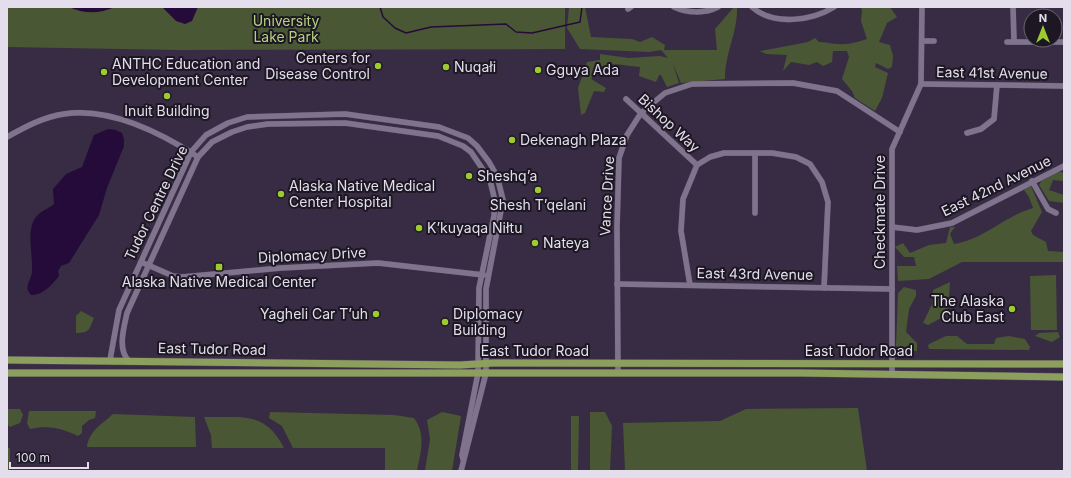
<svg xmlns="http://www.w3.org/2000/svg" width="1071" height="478" font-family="Inter,sans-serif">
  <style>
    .green { fill: #4a5734 }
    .water { fill: #250b39 }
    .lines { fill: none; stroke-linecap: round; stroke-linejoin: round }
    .stream { stroke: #250b39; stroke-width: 1.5 }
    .minor-casing { stroke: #52485c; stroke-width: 6 }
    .major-casing { stroke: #52485c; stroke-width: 8 }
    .minor { stroke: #80738e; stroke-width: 5.5 }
    .major { stroke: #8d9f5d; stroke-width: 7 }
    .poi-dot { fill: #9dca30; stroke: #1c1722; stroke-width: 1.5 }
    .labels { text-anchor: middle; stroke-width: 4; stroke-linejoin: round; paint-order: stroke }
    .park-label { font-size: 14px; fill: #b5d47f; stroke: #1c1722 }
    .poi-label { font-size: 14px; fill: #e4ddec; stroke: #1c1722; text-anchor: start }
    .street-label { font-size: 14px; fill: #e4ddec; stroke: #1c1722 }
  </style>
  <rect width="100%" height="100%" fill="#372c43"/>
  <g class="green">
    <path d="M 7,7 L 565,7 L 565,49 L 179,50 L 7,47 Z"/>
    <path d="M 569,7 L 585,7 L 591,37 L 632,39 L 640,42 L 652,37 L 665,45 L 664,50 L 717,50 L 715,29 L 734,7 L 737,7 C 738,32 725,52 725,79 L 681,83 L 673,64 L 679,83 L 667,87 L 661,75 L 659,75 L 656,82 L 639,76 L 640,67 C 618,66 605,57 591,79 L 606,88 L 604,92 L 594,91 L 585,113 L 581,115 L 578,88 L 587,62 L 600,60 L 600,54 L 629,58 L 660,56 L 668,58 L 661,50 L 649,52 L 580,49 L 567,28 Z"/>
    <path d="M 859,7 L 890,7 L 897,17 L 887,23 L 879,42 L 890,45 L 893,56 L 892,67 L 888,69 L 876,63 L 875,67 L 888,73 L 882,98 L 875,111 L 855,98 L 852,91 L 842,79 L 849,57 L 847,51 L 833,51 L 832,62 L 823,66 L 817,62 L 809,65 L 791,62 L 783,71 L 787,55 L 766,54 L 760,51 L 808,42 L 815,38 L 819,42 C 826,42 832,44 838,44 C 849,45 857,42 867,39 L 861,21 L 862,9 Z"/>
    <path d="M 1057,171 L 1064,173 L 1063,181 L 1053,180 L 1049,190 L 1064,195 L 1064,203 L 1049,201 L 1039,185 L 1043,178 Z"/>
    <path d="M 1031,186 L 1042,212 L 1031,231 L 1033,235 L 1046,242 L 1048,251 L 1064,252 L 1064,262 L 962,262 L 929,279 L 898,281 L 897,266 L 916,266 L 914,257 L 904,257 L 895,247 L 903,243 L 910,253 L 929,245 L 946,243 L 950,227 L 955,227 L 950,234 L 954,244 C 983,240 1005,216 1033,208 L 1029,197 L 1024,190 Z"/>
    <path d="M 1056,275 L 1057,330 L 1031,330 L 1030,276 Z"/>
    <path d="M 950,282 L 948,311 L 945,316 L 928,325 L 923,323 L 932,304 L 933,290 Z"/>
    <path d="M 904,287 L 916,290 L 916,296 L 909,309 L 906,332 L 917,343 L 917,351 L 903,350 L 896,346 L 898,293 Z"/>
    <path d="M 81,311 L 94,318 C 89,329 90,333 76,333 L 76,316 Z"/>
    <path d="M 1058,332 L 1060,337 L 1052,342 L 1035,336 L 1039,333 Z"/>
    <path d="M 946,336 L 957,336 L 967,344 L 994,344 L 996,338 L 1009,336 L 1025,339 L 1030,347 L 1029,350 L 929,349 L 928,346 L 929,344 Z"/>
    <path d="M 858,408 L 867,471 L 625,471 L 623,423 L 720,421 L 746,409 Z"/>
    <path d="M 7,409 L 20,409 L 23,415 L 20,423 L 10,427 L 7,424 Z"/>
    <path d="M 29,411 L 96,411 L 95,418 L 89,420 L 82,426 L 82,433 L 78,436 C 61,428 48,425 30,429 L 27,423 Z"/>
    <path d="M 270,412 L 394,415 L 414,418 C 426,434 421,452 417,471 L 385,471 L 385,448 L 293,448 L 282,426 L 269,418 Z"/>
    <path d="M 442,412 L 461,416 L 452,471 L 425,471 L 430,439 L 427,420 Z"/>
    <path d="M 590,412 L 605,412 L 612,426 L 610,471 L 590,471 Z"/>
    <path d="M 113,414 L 195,417 L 196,447 L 87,447 C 89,431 102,424 113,414 Z"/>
    <path d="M 571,416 L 579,416 L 578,471 L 571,471 Z"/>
    <path d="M 204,417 C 241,418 265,410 284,448 L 212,448 L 211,435 Z"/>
    <rect x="7" y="448" width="3" height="23"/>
  </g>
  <g class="water">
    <path d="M 69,7 L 115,7 C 99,14 84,14 69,7 Z"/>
    <path d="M 162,7 L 198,7 L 192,21 L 185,24 L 176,21 Z"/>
    <path d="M 108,129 L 116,130 L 122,133 L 124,139 L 124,146 L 107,188 L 99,215 L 69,263 L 61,266 L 58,271 L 59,276 C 53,284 42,296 31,295 C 23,287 31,281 32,272 C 33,258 28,237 32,225 C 36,212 45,211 54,204 L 53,189 L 66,174 L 82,167 L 94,135 Z"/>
  </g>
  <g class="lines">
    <path class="stream" d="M 380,7 L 383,17 L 395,28 L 406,33 L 431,27 L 506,24 L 516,32 L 532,33 L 580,22 L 582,7"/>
    <g class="minor-casing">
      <g id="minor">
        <path d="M 674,7 C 687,13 704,14 718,7"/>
        <path d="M 752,7 C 773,26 812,21 834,7"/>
        <path d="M 1013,7 L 1014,41"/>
        <path d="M 628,9 L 631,7"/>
        <path d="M 922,41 L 934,41"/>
        <path d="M 1007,42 L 1064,42"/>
        <path d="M 921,84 L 1064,86"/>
        <path d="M 626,99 L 697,165"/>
        <path d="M 967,133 L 981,129 L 994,119 L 997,85"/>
        <path d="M 7,137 C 25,127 43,117 64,114 C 110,107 161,133 198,157"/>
        <path d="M 755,153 L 755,213"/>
        <path d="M 1032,181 L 1048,209 L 1056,213"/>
        <path d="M 892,227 L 917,230 L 952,223 L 1064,166"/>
        <path d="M 141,262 L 173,276 L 182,277 L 281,268 L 378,263 L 484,275"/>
        <path d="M 617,284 L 892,289"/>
        <path d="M 690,285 L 681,231 L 683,199 L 697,165 L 710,157 L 724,153 L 772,153 L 796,157 L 810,164 L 822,182 L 828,202 L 824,288"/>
        <path d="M 110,360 L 119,310 L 191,152 L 206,135 L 228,123 L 247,117 L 345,114 L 439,127 L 468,138 L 477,146 L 489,162 L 497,176 L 503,200 L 486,289 L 486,373 L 461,471"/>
        <path d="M 129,361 C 117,350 124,327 127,313 L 198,157 L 212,142 L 232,132 L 247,127 L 268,124 L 345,123 L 438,136 L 463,146 L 471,152 L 490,180 L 495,201 L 494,216 L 479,288 L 478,373 L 462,455 L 463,459"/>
        <path d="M 618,373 L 617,227 L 619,158 L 627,135 L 641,113 L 665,93 L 692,84 L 793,83 L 837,91 L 900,132"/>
        <path d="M 892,374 L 892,149 L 921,84 L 922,7"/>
      </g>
    </g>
    <g class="major-casing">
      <g id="major">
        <path d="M 7,360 L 460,365 L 493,363 L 1064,364"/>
        <path d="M 7,373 L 801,373 L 1064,377"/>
      </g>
    </g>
    <use href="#minor" class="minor"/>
    <use href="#major" class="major"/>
  </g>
  <g class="poi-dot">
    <circle cx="378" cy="66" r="4"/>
    <circle cx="446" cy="67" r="4"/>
    <circle cx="538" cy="70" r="4"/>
    <circle cx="104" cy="72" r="4"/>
    <circle cx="167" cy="96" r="4"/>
    <circle cx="512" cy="140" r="4"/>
    <circle cx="469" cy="176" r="4"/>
    <circle cx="538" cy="190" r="4"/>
    <circle cx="281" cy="194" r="4"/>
    <circle cx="419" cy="228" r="4"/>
    <circle cx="535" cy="243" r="4"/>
    <rect x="215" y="263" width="8" height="8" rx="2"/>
    <circle cx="1012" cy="309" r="4"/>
    <circle cx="376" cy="314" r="4"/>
    <circle cx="445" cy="322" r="4"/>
  </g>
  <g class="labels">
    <g class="park-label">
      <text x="286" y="26">University<tspan x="286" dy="16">Lake Park</tspan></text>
    </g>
    <g class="poi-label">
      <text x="370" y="63" text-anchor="end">Centers for<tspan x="370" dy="16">Disease Control</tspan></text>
      <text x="112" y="69">ANTHC Education and<tspan x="112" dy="16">Development Center</tspan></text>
      <text x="454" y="72">Nuqałi</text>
      <text x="546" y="75">Gguya Ada</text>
      <text x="167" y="116" text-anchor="middle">Inuit Building</text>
      <text x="520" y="145">Dekenagh Plaza</text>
      <text x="477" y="181">Sheshq’a</text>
      <text x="289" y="191">Alaska Native Medical<tspan x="289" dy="16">Center Hospital</tspan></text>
      <text x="538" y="210" text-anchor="middle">Shesh T’qelani</text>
      <text x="427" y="233">K’kuyaqa Niłtu</text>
      <text x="543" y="248">Nateya</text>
      <text x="219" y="287" text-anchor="middle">Alaska Native Medical Center</text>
      <text x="1004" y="306" text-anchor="end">The Alaska<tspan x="1004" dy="16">Club East</tspan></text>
      <text x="368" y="319" text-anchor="end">Yagheli Car T’uh</text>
      <text x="453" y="319">Diplomacy<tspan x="453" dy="16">Building</tspan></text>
    </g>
    <g class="street-label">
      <text transform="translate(992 73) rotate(1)" y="5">East 41st Avenue</text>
      <text transform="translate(669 123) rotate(43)" y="5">Bishop Way</text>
      <text transform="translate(996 186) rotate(-26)" y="5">East 42nd Avenue</text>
      <text transform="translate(607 196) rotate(-87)" y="5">Vance Drive</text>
      <text transform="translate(156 203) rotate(-64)" y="5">Tudor Centre Drive</text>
      <text transform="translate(880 212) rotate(-90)" y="5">Checkmate Drive</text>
      <text transform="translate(312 255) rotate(-3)" y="5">Diplomacy Drive</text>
      <text transform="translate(755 274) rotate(1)" y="5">East 43rd Avenue</text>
      <text transform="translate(212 349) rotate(1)" y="5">East Tudor Road</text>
      <text x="535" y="356">East Tudor Road</text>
      <text x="859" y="356">East Tudor Road</text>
    </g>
  </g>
  <rect width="1071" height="478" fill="none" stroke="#e4ddec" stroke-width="16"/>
  <g transform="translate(1043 28)"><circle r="19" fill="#1c1722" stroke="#6c6673"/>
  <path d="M0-3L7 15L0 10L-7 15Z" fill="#9dca30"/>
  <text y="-6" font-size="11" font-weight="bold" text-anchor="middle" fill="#e4ddec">N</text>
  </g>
  <path d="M10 462v6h78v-6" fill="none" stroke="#e4ddec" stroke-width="2"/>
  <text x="16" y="462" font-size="12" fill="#e4ddec" stroke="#1c1722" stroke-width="3" paint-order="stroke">100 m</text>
</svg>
